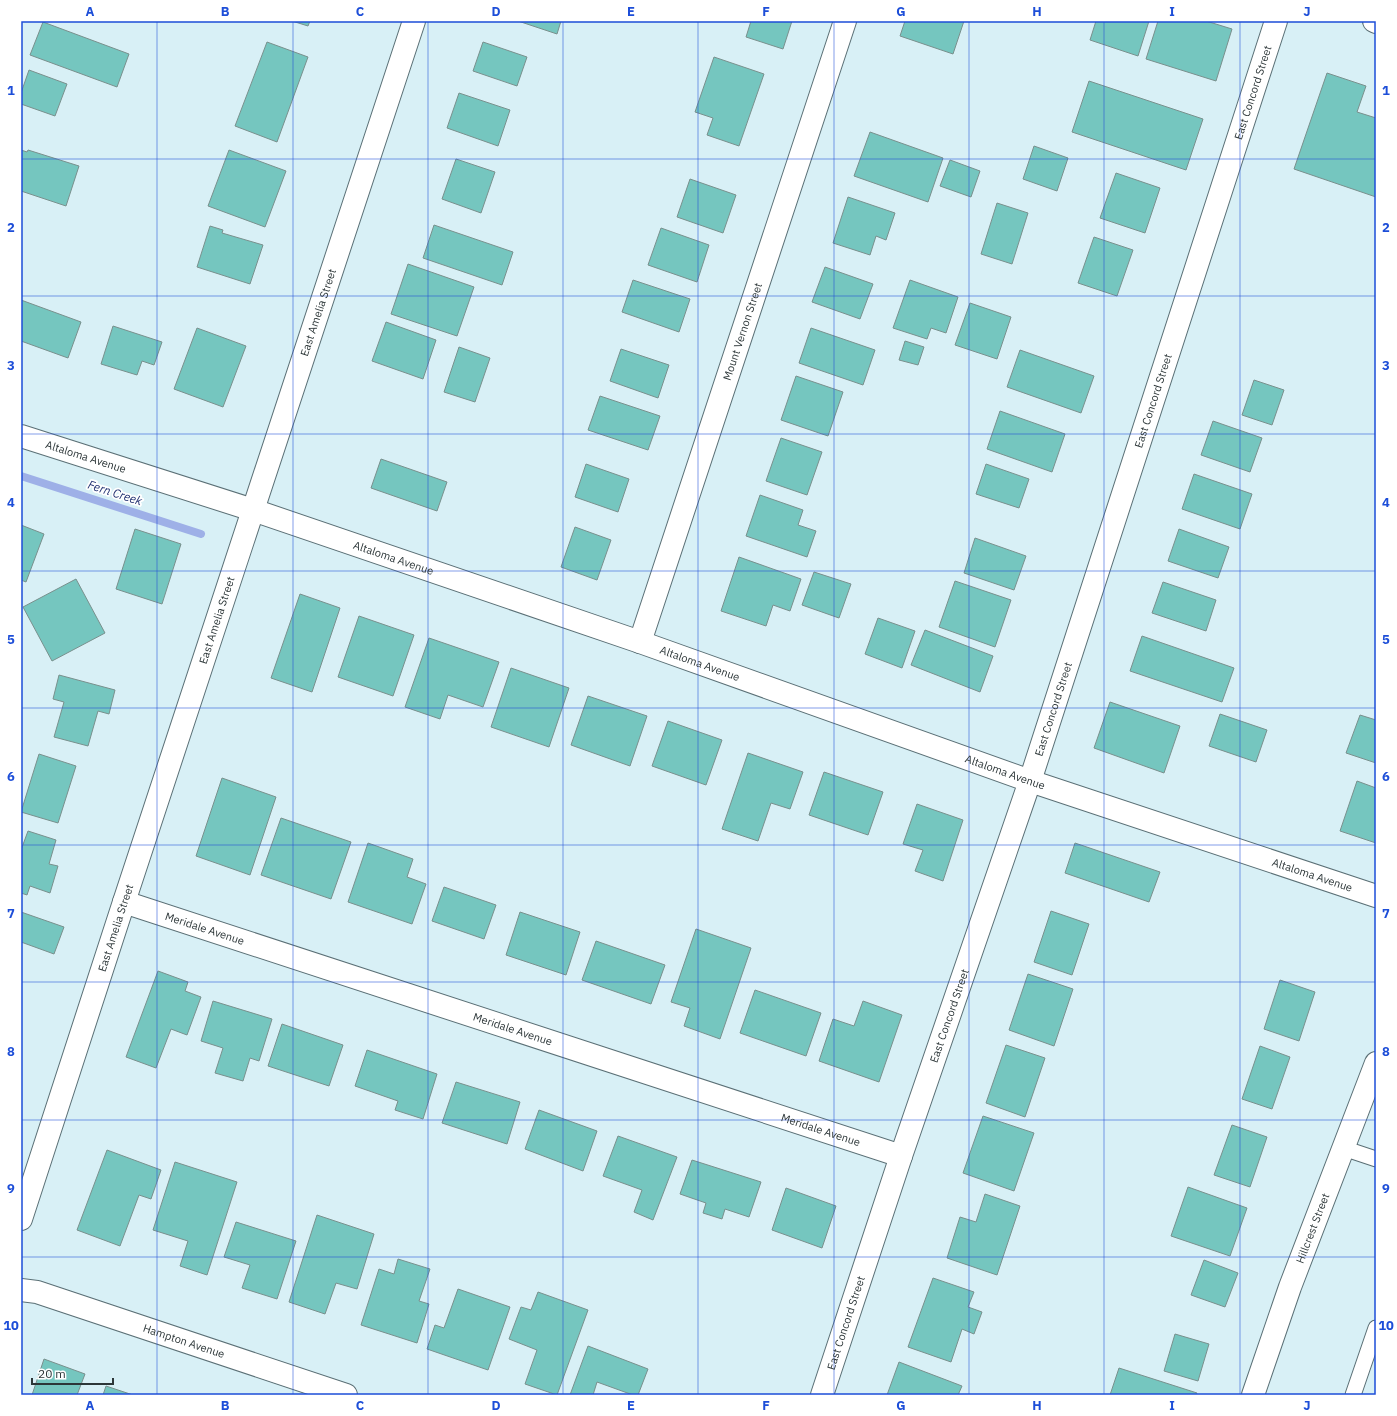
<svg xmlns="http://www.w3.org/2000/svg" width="1397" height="1416" font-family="'IBM Plex Sans',sans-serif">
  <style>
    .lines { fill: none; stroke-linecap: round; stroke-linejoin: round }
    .stream { stroke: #9eb0e7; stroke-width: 8 }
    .building { fill: #75c6bf; stroke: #79908d }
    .lane-casing { stroke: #5b7076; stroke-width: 17 }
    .street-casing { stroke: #5b7076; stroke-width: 24 }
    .secondary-casing { stroke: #5b7076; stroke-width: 24 }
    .lane { stroke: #fff; stroke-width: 15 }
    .street { stroke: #fff; stroke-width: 22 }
    .secondary { stroke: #fff; stroke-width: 22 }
    .grid { fill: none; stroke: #1d4ed8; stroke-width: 1; stroke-opacity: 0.55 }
    .labels { text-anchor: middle; stroke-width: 3.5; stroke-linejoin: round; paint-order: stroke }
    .street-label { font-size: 11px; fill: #2c3638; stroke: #fff }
    .water-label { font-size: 12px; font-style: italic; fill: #243373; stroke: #fff }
    .neatline { fill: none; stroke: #1d4ed8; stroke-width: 1.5 }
    .grid-label { font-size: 13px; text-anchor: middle; font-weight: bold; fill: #1d4ed8 }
  </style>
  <rect width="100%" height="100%" fill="#d8f0f6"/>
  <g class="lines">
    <path class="stream" d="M 21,476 L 201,534"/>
  </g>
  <g class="building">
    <path d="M 292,21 L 310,21 L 308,26 Z"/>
    <path d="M 518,21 L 561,21 L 557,34 Z"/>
    <path d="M 751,21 L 792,21 L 783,49 L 746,37 Z"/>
    <path d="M 905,21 L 964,21 L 953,54 L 900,36 Z"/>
    <path d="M 1096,21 L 1149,21 L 1138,56 L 1090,40 Z"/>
    <path d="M 1158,21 L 1206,21 L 1232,29 L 1216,81 L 1146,59 Z"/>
    <path d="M 43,22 L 129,54 L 117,87 L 30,55 Z"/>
    <path d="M 267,42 L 308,57 L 277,142 L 235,126 Z"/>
    <path d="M 483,42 L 527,57 L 517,86 L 473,71 Z"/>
    <path d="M 714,57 L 764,74 L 739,146 L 707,135 L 713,118 L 695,112 Z"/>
    <path d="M 29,70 L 67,84 L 55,116 L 21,104 L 21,93 Z"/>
    <path d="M 1327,73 L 1366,86 L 1357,112 L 1376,118 L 1376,197 L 1294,169 Z"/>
    <path d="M 1089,81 L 1203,119 L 1186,170 L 1072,132 Z"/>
    <path d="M 459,93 L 510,110 L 498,146 L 447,128 Z"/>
    <path d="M 870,132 L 943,158 L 928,202 L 854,176 Z"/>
    <path d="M 1034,146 L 1068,158 L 1057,191 L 1023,179 Z"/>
    <path d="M 21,150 L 27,152 L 28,150 L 79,166 L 66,206 L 21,191 Z"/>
    <path d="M 229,150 L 286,171 L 265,227 L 208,206 Z"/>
    <path d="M 456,159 L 495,172 L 481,213 L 442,199 Z"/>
    <path d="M 950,160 L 980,171 L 971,197 L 940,186 Z"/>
    <path d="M 1116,173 L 1160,188 L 1145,233 L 1100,218 Z"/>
    <path d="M 690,179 L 736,195 L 723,233 L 677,217 Z"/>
    <path d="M 848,197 L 895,213 L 886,240 L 876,236 L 870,255 L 833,243 Z"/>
    <path d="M 997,203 L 1028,213 L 1012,264 L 981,254 Z"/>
    <path d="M 434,225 L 513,252 L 502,285 L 423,258 Z"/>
    <path d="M 210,226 L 223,230 L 222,233 L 263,245 L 250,284 L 197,267 Z"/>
    <path d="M 661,228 L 709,245 L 697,282 L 648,265 Z"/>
    <path d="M 1094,237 L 1133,250 L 1117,296 L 1078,283 Z"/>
    <path d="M 408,264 L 474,287 L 457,336 L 391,314 Z"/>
    <path d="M 825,267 L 873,284 L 860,319 L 812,302 Z"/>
    <path d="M 633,280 L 690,299 L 679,332 L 622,312 Z"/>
    <path d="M 910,280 L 958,297 L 946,333 L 931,328 L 927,339 L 893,328 Z"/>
    <path d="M 21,300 L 81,322 L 68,358 L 21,341 Z"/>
    <path d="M 970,303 L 1011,317 L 997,359 L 955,345 Z"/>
    <path d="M 386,322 L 436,340 L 423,379 L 372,361 Z"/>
    <path d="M 113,326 L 162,342 L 154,365 L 142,361 L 137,375 L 101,364 Z"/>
    <path d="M 197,328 L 246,346 L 223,407 L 174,389 Z"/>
    <path d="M 811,328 L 875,350 L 863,385 L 799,363 Z"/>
    <path d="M 905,341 L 924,347 L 918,365 L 899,360 Z"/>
    <path d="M 459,347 L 490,358 L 475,402 L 444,392 Z"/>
    <path d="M 621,349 L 669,365 L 658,398 L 610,381 Z"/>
    <path d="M 1020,350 L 1094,376 L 1081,413 L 1007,387 Z"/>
    <path d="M 796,376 L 843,392 L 828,436 L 781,420 Z"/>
    <path d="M 1254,380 L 1284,390 L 1272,425 L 1242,415 Z"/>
    <path d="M 600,396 L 660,416 L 648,450 L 588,430 Z"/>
    <path d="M 1000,411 L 1065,434 L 1052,472 L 987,449 Z"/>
    <path d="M 1213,421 L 1262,438 L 1250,472 L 1201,455 Z"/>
    <path d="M 781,438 L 822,452 L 807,495 L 766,481 Z"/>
    <path d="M 381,459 L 447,482 L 437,511 L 371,488 Z"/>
    <path d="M 586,464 L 629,479 L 618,512 L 575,497 Z"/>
    <path d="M 986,464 L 1029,479 L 1019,508 L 976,494 Z"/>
    <path d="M 1194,474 L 1252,494 L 1240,529 L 1182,509 Z"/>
    <path d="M 760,495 L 803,510 L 798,525 L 816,531 L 807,557 L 746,536 Z"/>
    <path d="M 21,525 L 44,534 L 26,582 L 21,580 Z"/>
    <path d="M 575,527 L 611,540 L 597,580 L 561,567 Z"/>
    <path d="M 135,529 L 181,544 L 162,604 L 116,589 Z"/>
    <path d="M 1179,529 L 1229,547 L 1218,578 L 1168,561 Z"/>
    <path d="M 975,538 L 1026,556 L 1014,590 L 964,573 Z"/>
    <path d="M 739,557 L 801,579 L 790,611 L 773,605 L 766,626 L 721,611 Z"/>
    <path d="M 814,572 L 851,584 L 839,618 L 802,605 Z"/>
    <path d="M 76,579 L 105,633 L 52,661 L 23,607 Z"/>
    <path d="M 955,581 L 1011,600 L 995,647 L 939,627 Z"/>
    <path d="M 1163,582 L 1216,600 L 1206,631 L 1152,613 Z"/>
    <path d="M 300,594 L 340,608 L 312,692 L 271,678 Z"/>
    <path d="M 359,616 L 414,635 L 393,696 L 338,677 Z"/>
    <path d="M 878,618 L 915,631 L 902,668 L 865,654 Z"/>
    <path d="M 925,630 L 993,656 L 980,692 L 911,665 Z"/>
    <path d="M 1142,636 L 1234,668 L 1222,702 L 1130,671 Z"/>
    <path d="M 429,638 L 499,662 L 483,707 L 448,695 L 440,719 L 405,707 Z"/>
    <path d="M 511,668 L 569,688 L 549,747 L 491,727 Z"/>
    <path d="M 59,675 L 115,690 L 109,714 L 98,711 L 88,746 L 54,737 L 64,702 L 53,699 Z"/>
    <path d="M 588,696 L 647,716 L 630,766 L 571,745 Z"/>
    <path d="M 1110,702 L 1180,726 L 1164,773 L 1094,748 Z"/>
    <path d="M 1220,714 L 1267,730 L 1256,762 L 1209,746 Z"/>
    <path d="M 1360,715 L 1376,720 L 1376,763 L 1346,753 Z"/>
    <path d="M 668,721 L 722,740 L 706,785 L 652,766 Z"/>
    <path d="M 748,753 L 803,772 L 790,809 L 771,803 L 758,841 L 722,829 Z"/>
    <path d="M 39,754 L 76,766 L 58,823 L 21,812 Z"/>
    <path d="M 824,772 L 883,792 L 868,835 L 809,815 Z"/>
    <path d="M 222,778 L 276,797 L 250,875 L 196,856 Z"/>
    <path d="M 1357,781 L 1376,788 L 1376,843 L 1340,831 Z"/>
    <path d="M 917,804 L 963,820 L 943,881 L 915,871 L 923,850 L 903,844 Z"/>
    <path d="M 281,818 L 351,842 L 331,899 L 261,875 Z"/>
    <path d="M 28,831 L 56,840 L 49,864 L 58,866 L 50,893 L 30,886 L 27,895 L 21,893 L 21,850 Z"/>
    <path d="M 368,843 L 413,859 L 407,877 L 426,884 L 412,924 L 348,902 Z"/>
    <path d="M 1075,843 L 1160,872 L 1149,902 L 1065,873 Z"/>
    <path d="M 444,887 L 496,905 L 484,939 L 432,921 Z"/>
    <path d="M 1051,911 L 1089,924 L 1072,975 L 1034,962 Z"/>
    <path d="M 21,912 L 64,927 L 54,954 L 21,942 Z"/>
    <path d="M 520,912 L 580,932 L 566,975 L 506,955 Z"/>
    <path d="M 696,929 L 751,948 L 720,1039 L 684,1026 L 690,1008 L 671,1002 Z"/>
    <path d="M 596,941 L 665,965 L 651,1004 L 582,980 Z"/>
    <path d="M 158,971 L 188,982 L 185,991 L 201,997 L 187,1035 L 171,1029 L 156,1068 L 126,1057 Z"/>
    <path d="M 1028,974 L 1073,989 L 1054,1046 L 1009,1030 Z"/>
    <path d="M 1280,980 L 1315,992 L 1299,1041 L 1264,1029 Z"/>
    <path d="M 755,990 L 821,1013 L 806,1056 L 740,1033 Z"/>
    <path d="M 213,1001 L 272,1019 L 259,1061 L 250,1058 L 243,1081 L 215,1073 L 223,1048 L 201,1041 Z"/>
    <path d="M 863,1001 L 902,1015 L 879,1082 L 819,1061 L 833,1019 L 854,1026 Z"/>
    <path d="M 282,1024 L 343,1045 L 329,1086 L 268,1066 Z"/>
    <path d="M 1006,1045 L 1045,1058 L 1025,1117 L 986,1103 Z"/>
    <path d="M 1260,1046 L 1290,1057 L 1272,1109 L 1242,1099 Z"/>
    <path d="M 367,1050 L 437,1074 L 423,1119 L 395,1110 L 398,1101 L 355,1086 Z"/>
    <path d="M 456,1082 L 520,1102 L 507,1144 L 442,1123 Z"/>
    <path d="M 539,1110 L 597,1131 L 583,1171 L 525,1149 Z"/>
    <path d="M 983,1116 L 1034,1133 L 1014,1191 L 963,1173 Z"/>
    <path d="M 1232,1125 L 1267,1137 L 1250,1187 L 1214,1175 Z"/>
    <path d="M 618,1136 L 677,1157 L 653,1220 L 634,1212 L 642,1190 L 603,1176 Z"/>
    <path d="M 107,1150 L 161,1170 L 151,1199 L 139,1195 L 120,1246 L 77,1230 Z"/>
    <path d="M 692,1160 L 761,1182 L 749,1217 L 725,1209 L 722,1219 L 703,1213 L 706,1203 L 680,1194 Z"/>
    <path d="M 175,1162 L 237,1182 L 207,1275 L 180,1266 L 188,1241 L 153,1230 Z"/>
    <path d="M 1188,1187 L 1247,1208 L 1230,1256 L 1171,1236 Z"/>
    <path d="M 786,1188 L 836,1206 L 822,1248 L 772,1230 Z"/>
    <path d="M 985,1194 L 1020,1206 L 997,1275 L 947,1258 L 960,1217 L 976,1222 Z"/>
    <path d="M 317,1215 L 374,1234 L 357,1289 L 336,1283 L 325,1314 L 289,1302 Z"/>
    <path d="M 236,1222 L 296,1241 L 277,1299 L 242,1288 L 250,1265 L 224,1257 Z"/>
    <path d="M 398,1259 L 430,1269 L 419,1301 L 429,1304 L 417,1343 L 361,1325 L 379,1269 L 394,1274 Z"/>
    <path d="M 1204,1260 L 1238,1273 L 1225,1307 L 1191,1295 Z"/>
    <path d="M 933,1278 L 974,1292 L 968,1307 L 982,1312 L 974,1334 L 962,1329 L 951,1362 L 908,1347 Z"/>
    <path d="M 458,1289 L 510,1307 L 488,1370 L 427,1349 L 435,1325 L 444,1328 Z"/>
    <path d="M 538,1292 L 588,1310 L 557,1395 L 525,1384 L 537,1350 L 509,1339 L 521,1307 L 531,1310 Z"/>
    <path d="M 1175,1334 L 1209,1344 L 1198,1381 L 1164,1371 Z"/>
    <path d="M 588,1346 L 648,1369 L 638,1395 L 633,1395 L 597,1382 L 593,1395 L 570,1395 Z"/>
    <path d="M 44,1359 L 85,1374 L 77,1395 L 32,1395 Z"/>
    <path d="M 899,1362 L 962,1386 L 958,1395 L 887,1395 Z"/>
    <path d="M 1119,1368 L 1197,1393 L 1196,1395 L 1110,1395 Z"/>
    <path d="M 106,1386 L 133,1395 L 103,1395 Z"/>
  </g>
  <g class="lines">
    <g class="lane-casing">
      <g id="lane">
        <path d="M 1343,1148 L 1376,1159"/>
        <path d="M 1353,1395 L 1376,1328"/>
      </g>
    </g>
    <g class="street-casing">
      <g id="street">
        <path id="s1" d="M 21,436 L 253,510 L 640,642 L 1030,781 L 1376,896"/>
        <path id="s2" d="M 640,642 L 845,21"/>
        <path id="s3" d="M 124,902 L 901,1156"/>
        <path id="s4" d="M 21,1219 L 124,902 L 414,21"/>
        <path id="s5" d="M 822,1395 L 901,1156 L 1030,781 L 1276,21"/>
        <path id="s6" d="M 1253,1395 L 1290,1287 L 1376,1063"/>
      </g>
    </g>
    <g class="secondary-casing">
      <g id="secondary">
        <path d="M 1374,21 L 1376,22"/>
        <path id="s7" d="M 21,1290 L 37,1292 L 346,1395"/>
      </g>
    </g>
    <use href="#lane" class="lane"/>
    <use href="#street" class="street"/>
    <use href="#secondary" class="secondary"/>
  </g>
  <path class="grid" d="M 157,21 L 157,1395M 293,21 L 293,1395M 428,21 L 428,1395M 563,21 L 563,1395M 698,21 L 698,1395M 834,21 L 834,1395M 969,21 L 969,1395M 1104,21 L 1104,1395M 1240,21 L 1240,1395M 21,159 L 1376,159M 21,296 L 1376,296M 21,434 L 1376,434M 21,571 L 1376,571M 21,708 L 1376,708M 21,845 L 1376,845M 21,982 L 1376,982M 21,1120 L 1376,1120M 21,1257 L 1376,1257"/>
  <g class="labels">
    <g class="street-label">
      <text dy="4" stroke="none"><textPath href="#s5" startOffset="1372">East Concord Street</textPath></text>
      <text dy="4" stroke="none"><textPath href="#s4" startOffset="954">East Amelia Street</textPath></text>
      <text dy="4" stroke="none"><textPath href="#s2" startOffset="327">Mount Vernon Street</textPath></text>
      <text dy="4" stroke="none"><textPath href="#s5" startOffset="1048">East Concord Street</textPath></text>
      <text dy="4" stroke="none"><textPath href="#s1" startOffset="68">Altaloma Avenue</textPath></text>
      <text dy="4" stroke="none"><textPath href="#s1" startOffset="392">Altaloma Avenue</textPath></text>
      <text dy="4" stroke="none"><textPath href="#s4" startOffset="630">East Amelia Street</textPath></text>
      <text dy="4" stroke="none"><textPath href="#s1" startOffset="716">Altaloma Avenue</textPath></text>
      <text dy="4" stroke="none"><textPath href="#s5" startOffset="724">East Concord Street</textPath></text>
      <text dy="4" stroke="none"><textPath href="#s1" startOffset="1040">Altaloma Avenue</textPath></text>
      <text dy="4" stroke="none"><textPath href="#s1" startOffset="1364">Altaloma Avenue</textPath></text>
      <text dy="4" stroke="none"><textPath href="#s4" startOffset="306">East Amelia Street</textPath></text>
      <text dy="4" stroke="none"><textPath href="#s3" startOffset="85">Meridale Avenue</textPath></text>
      <text dy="4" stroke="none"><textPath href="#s5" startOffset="400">East Concord Street</textPath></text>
      <text dy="4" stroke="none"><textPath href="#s3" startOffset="409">Meridale Avenue</textPath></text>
      <text dy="4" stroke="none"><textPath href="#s3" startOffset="733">Meridale Avenue</textPath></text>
      <text dy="4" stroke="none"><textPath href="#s6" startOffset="177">Hillcrest Street</textPath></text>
      <text dy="4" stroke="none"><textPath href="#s5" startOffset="76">East Concord Street</textPath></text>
      <text dy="4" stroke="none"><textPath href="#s7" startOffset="171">Hampton Avenue</textPath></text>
    </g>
    <g class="water-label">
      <text transform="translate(115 493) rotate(18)" y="4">Fern Creek</text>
    </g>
  </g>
  <rect width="1397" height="1416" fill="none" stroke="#ffffff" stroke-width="44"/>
  <path d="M32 1378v6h81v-6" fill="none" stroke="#2c3638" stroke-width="2"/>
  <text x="38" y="1378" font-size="12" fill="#2c3638" stroke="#ffffff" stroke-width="3" paint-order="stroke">20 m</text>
  <rect x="22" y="22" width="1353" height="1372" class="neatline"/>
  <g class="grid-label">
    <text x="90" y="16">A</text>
    <text x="225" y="16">B</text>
    <text x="360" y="16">C</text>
    <text x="496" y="16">D</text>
    <text x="631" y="16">E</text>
    <text x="766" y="16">F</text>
    <text x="901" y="16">G</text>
    <text x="1037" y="16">H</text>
    <text x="1172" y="16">I</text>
    <text x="1307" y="16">J</text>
    <text x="11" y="95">1</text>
    <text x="1386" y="95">1</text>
    <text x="11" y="232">2</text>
    <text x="1386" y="232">2</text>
    <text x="11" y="370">3</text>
    <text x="1386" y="370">3</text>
    <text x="11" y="507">4</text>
    <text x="1386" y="507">4</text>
    <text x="11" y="644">5</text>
    <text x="1386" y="644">5</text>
    <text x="11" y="781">6</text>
    <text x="1386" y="781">6</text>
    <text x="11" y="918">7</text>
    <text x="1386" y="918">7</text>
    <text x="11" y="1056">8</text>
    <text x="1386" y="1056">8</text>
    <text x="11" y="1193">9</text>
    <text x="1386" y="1193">9</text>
    <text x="11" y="1330">10</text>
    <text x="1386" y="1330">10</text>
    <text x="90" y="1410">A</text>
    <text x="225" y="1410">B</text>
    <text x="360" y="1410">C</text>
    <text x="496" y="1410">D</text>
    <text x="631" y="1410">E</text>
    <text x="766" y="1410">F</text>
    <text x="901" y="1410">G</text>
    <text x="1037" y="1410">H</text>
    <text x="1172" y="1410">I</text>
    <text x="1307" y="1410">J</text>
  </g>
</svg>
